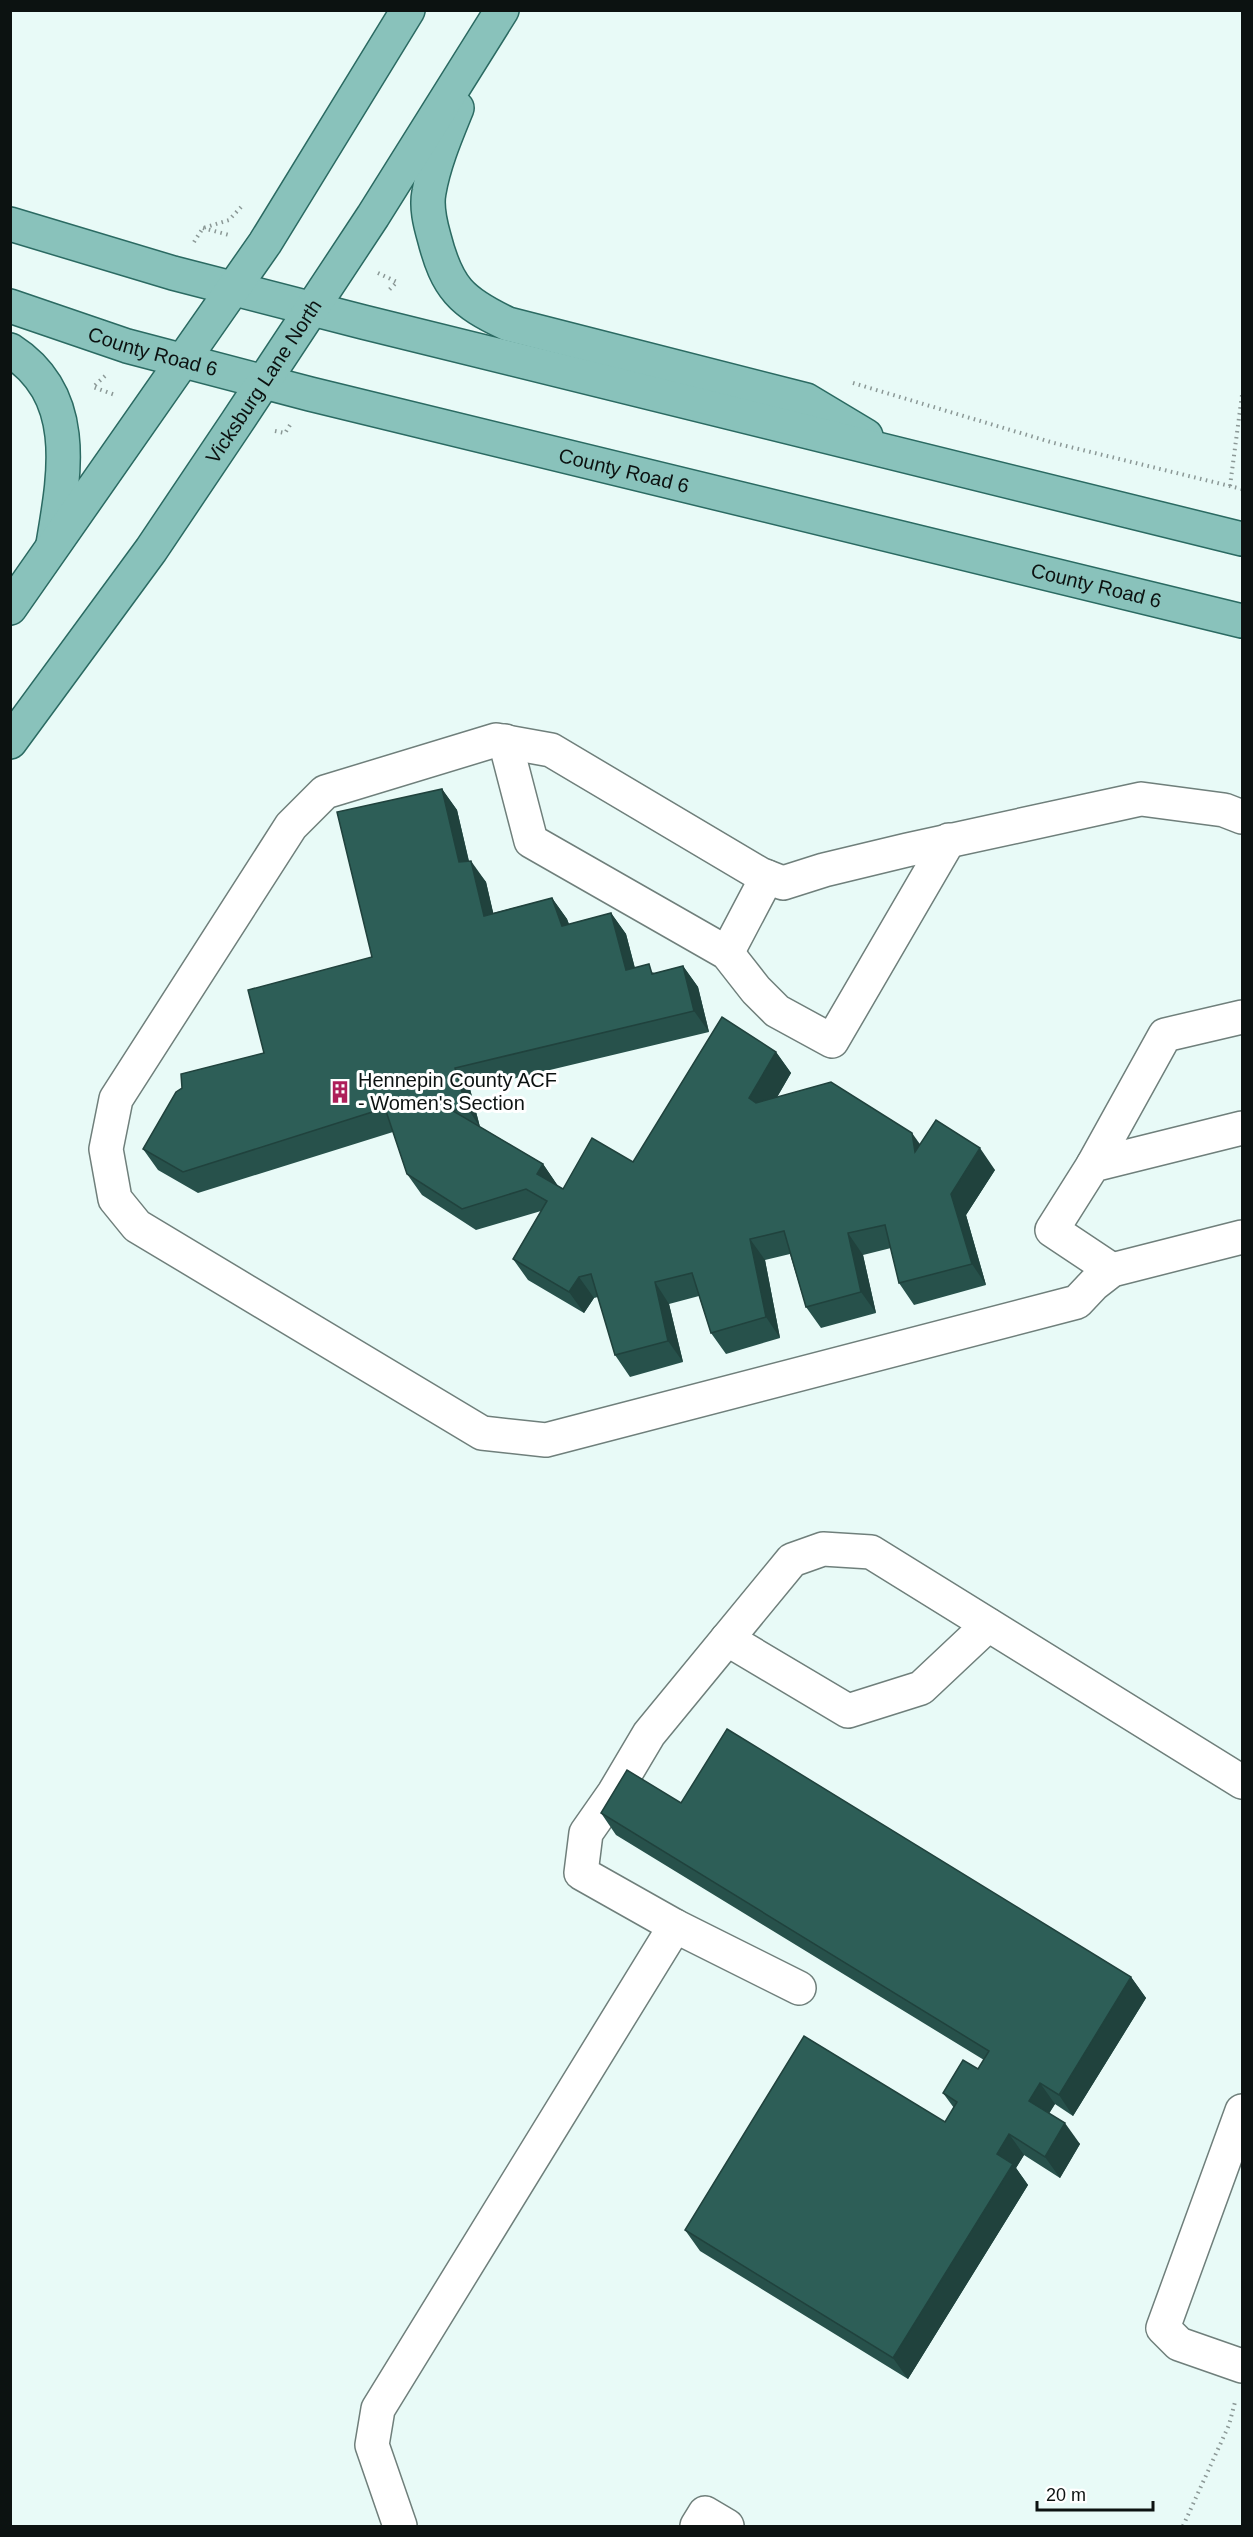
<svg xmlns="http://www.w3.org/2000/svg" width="1253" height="2537" font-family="Arial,sans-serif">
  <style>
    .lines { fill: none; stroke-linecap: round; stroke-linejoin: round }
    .minor-casing { stroke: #6f7f7b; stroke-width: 36 }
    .major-casing { stroke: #2b6a62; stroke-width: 36 }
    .path { stroke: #8b9896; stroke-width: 4; stroke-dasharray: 1.5 4.5; stroke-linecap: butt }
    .minor { stroke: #fff; stroke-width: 33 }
    .major { stroke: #89c2bb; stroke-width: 33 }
    .wall { fill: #27514b }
    .shaded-wall { fill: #20423d }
    .building { fill: #2d5e57; stroke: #20423d; stroke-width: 1.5 }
    .labels { text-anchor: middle; stroke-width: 6; stroke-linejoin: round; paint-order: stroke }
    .street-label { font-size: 20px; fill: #0c1211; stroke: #fff }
    .poi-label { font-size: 20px; fill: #0c1211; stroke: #fff; text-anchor: start }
  </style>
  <rect width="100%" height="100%" fill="#e8faf7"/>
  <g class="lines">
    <g class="minor-casing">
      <g id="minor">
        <path d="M 505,741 L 531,841 L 727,953 L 756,990 L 777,1011 L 832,1041 L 949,840"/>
        <path d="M 1242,817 L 1224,810 L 1141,799 L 907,850 L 824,870 L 783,883 L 760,874 L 551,750 L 496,740 L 325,792 L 291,826 L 116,1099 L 106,1149 L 115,1199 L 137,1226 L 482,1433 L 546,1440 L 1077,1302 L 1094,1284 L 1112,1270 L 1242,1237"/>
        <path d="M 727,953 L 767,877"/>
        <path d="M 1093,1165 L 1165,1035 L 1242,1017"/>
        <path d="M 1112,1270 L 1052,1230 L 1093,1165 L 1242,1128"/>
        <path d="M 727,1639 L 848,1711 L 921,1688 L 988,1625"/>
        <path d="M 799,1988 L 675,1926 L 581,1873 L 586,1833 L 614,1793 L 649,1734 L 792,1560 L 823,1549 L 871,1552 L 1242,1782"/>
        <path d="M 1242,2111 L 1163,2328 L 1179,2344 L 1242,2366"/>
        <path d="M 400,2526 L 372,2445 L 378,2409 L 675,1926"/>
        <path d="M 697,2526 L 705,2513 L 727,2526"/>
      </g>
    </g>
    <g class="major-casing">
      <g id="major">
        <path d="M 457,108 C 446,135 434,163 429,192 C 426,207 430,223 434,237 C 447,288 461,302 508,324 L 806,400 L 866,436"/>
        <path d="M 10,224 L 173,273 L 363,322 L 1242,539"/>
        <path id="s1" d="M 10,306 L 127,346 L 310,394 L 1242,621"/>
        <path d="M 10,350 C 80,395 65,473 53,544"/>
        <path d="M 10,608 L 265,243 L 408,10"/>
        <path id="s2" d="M 10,742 L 151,550 L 237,422 L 373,216 L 502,10"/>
      </g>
    </g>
    <g class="path">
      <path d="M 203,228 L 229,235"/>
      <path d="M 194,242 L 203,228 L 229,220 L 243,205"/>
      <path d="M 378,273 L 397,282 L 388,291"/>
      <path d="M 105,376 L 93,387 L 115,395"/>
      <path d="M 853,383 L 1054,443 L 1242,489"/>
      <path d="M 275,431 L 285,433 L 290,425"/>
      <path d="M 1230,486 L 1242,395"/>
      <path d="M 1183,2526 L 1229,2425 L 1235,2402"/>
    </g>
    <use href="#minor" class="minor"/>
    <use href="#major" class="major"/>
  </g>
  <g class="wall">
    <path d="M 442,789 L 457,810 L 469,861 L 486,882 L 493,913 L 552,898 L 567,919 L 569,924 L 611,913 L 626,934 L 635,968 L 655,973 L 683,966 L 698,987 L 709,1032 L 470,1089 L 480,1127 L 543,1164 L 558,1186 L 563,1189 L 633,1162 L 776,1052 L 791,1073 L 777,1097 L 920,1144 L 995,1170 L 966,1215 L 986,1285 L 914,1305 L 899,1283 L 891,1248 L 863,1255 L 876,1313 L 821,1328 L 806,1307 L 790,1254 L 765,1260 L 780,1338 L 726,1354 L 711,1333 L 699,1296 L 669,1304 L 683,1362 L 630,1377 L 615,1355 L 598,1297 L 594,1298 L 584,1313 L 528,1280 L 513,1259 L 541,1211 L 476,1230 L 422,1195 L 407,1174 L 393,1132 L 198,1193 L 158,1170 L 143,1149 L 264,1053 L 372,957 Z"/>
    <path d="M 681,1803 L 1131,1977 L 1146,1998 L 1073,2116 L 1055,2104 L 1049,2113 L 1080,2144 L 1060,2178 L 1024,2155 L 1016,2168 L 1028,2185 L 908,2379 L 700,2251 L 685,2230 L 945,2122 L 954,2108 L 943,2093 L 978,2069 L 984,2060 L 616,1835 L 601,1813 Z"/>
  </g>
  <g class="shaded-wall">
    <path d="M 442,789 L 457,810 L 474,884 L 459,862 Z"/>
    <path d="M 471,861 L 486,882 L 499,937 L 484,916 Z"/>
    <path d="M 552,898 L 567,919 L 577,947 L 562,926 Z"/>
    <path d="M 611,913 L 626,934 L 641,992 L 626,970 Z"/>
    <path d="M 683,966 L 698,987 L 709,1032 L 694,1011 Z"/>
    <path d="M 776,1052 L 791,1073 L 764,1120 L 749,1098 Z"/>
    <path d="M 455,1068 L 470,1089 L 480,1127 L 466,1106 Z"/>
    <path d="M 912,1133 L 927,1154 L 915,1152 Z"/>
    <path d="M 980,1148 L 995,1170 L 966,1215 L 986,1285 L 972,1264 L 951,1194 Z"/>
    <path d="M 543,1164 L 558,1186 L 537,1174 Z"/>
    <path d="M 848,1233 L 863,1255 L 876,1313 L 861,1292 Z"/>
    <path d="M 750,1239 L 765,1260 L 780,1338 L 766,1317 Z"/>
    <path d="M 579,1277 L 594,1298 L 584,1313 L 569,1292 Z"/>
    <path d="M 655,1282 L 669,1304 L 683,1362 L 668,1341 Z"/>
    <path d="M 1131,1977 L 1146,1998 L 1073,2116 L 1059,2095 Z"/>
    <path d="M 1040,2083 L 1055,2104 L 1044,2122 L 1029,2101 Z"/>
    <path d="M 1065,2123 L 1080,2144 L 1060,2178 L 1045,2157 Z"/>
    <path d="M 1009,2134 L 1024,2155 L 1016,2168 L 1028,2185 L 908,2379 L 893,2358 L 997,2154 Z"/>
  </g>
  <g class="building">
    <path d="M 442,789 L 459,862 L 471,861 L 484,916 L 552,898 L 562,926 L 611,913 L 626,970 L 649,964 L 652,974 L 683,966 L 694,1011 L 455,1068 L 466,1106 L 453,1111 L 543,1164 L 537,1174 L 563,1189 L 592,1138 L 633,1162 L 722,1017 L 776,1052 L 749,1098 L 756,1103 L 831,1082 L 912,1133 L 915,1152 L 936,1120 L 980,1148 L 951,1194 L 972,1264 L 899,1283 L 885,1225 L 848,1233 L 861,1292 L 806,1307 L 784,1231 L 750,1239 L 766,1317 L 711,1333 L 692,1273 L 655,1282 L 668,1341 L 615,1355 L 591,1274 L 579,1277 L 569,1292 L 513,1259 L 547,1201 L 526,1189 L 462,1209 L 407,1174 L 385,1108 L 183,1172 L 143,1149 L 176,1092 L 182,1088 L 181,1074 L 264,1053 L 248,990 L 372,957 L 337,812 Z"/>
    <path d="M 727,1729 L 1131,1977 L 1059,2095 L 1040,2083 L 1029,2101 L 1065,2123 L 1045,2157 L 1009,2134 L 997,2154 L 1013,2164 L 893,2358 L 685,2230 L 804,2036 L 945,2122 L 957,2102 L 943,2093 L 963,2060 L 978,2069 L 989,2051 L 601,1813 L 627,1770 L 681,1803 Z"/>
  </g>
  <defs>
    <g id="building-bare" transform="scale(1.8)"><path d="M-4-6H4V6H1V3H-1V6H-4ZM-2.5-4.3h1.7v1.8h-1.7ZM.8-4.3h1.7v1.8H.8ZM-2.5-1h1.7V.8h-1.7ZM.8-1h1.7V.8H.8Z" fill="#ad1f59" stroke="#fff" stroke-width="2.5" paint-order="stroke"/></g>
  </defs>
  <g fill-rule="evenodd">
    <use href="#building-bare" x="340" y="1092"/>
  </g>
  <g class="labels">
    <g class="street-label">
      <text dy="7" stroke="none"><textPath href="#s1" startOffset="150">County Road 6</textPath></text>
      <text dy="7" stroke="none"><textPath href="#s2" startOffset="441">Vicksburg Lane North</textPath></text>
      <text dy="7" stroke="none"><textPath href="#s1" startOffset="636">County Road 6</textPath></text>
      <text dy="7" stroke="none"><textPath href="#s1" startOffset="1122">County Road 6</textPath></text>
    </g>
    <g class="poi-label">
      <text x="358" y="1087">Hennepin County ACF<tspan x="358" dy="23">- Women's Section</tspan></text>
    </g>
  </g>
  <rect width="1253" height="2537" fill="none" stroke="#0c1211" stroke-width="24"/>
  <path d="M1037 2501v9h116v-9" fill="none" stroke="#0c1211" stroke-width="3"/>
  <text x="1046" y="2501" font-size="18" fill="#0c1211" stroke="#ffffff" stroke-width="4.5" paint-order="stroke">20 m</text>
</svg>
